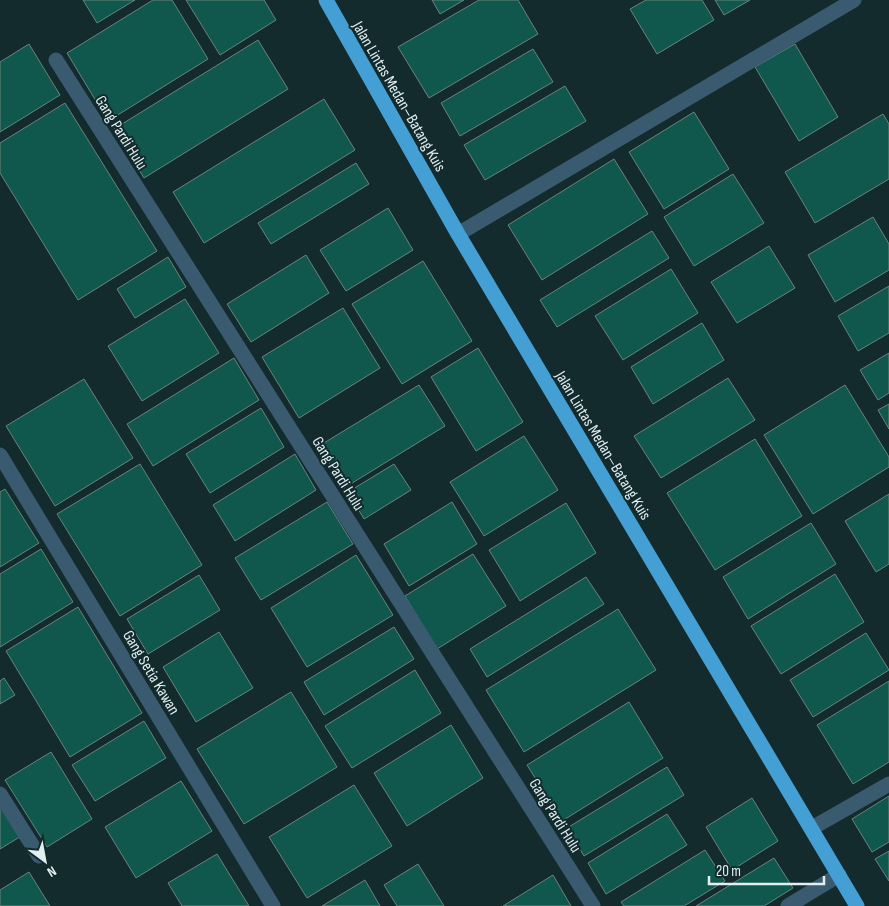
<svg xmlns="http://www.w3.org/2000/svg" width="889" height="906" font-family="'Sofia Sans Condensed',sans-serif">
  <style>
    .building { fill: #10584d; stroke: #6a837d }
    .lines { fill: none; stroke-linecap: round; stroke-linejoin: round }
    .street { stroke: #395a6f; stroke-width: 15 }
    .highway { stroke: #44a0d4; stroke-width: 15 }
    .labels { text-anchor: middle; stroke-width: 4; stroke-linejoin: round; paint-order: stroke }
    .street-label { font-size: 16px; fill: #e1eff1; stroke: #142b2e }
  </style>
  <rect width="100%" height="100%" fill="#142b2e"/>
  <g class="building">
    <path d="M 83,0 L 135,0 L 97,23 Z"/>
    <path d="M 153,0 L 172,0 L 208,59 L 108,121 L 67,53 Z"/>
    <path d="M 186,0 L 264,0 L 276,20 L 220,55 Z"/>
    <path d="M 432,0 L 464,0 L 440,14 Z"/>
    <path d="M 479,0 L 518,0 L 538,34 L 429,98 L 398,47 Z"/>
    <path d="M 646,0 L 702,0 L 714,20 L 657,54 L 630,9 Z"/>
    <path d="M 715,0 L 750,0 L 724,15 Z"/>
    <path d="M 258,40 L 288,89 L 144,178 L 114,129 Z"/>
    <path d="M 29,44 L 60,95 L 0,132 L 0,62 Z"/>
    <path d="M 795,44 L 838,117 L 799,141 L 755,67 Z"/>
    <path d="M 533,49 L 553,82 L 460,136 L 441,103 Z"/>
    <path d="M 565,86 L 586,121 L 485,180 L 464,145 Z"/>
    <path d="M 324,99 L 355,150 L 204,243 L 173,192 Z"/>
    <path d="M 65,103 L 157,251 L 78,300 L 0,173 L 0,143 Z"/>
    <path d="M 694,112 L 729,169 L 664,209 L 629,152 Z"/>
    <path d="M 883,114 L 889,124 L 889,179 L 815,223 L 785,172 Z"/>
    <path d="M 614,159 L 648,214 L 542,280 L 508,225 Z"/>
    <path d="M 356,163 L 369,184 L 271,244 L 258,223 Z"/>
    <path d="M 733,174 L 764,223 L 694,266 L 664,217 Z"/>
    <path d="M 388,208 L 413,250 L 346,291 L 320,250 Z"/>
    <path d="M 873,217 L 889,244 L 889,270 L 835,302 L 808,255 Z"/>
    <path d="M 652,231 L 669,258 L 557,327 L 540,300 Z"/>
    <path d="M 769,246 L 795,288 L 737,323 L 711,282 Z"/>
    <path d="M 306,255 L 329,293 L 251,342 L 227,304 Z"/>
    <path d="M 168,257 L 186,287 L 135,318 L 117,289 Z"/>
    <path d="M 423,261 L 472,341 L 402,384 L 352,304 Z"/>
    <path d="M 671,269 L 698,313 L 623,360 L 595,316 Z"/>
    <path d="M 889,286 L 889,333 L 858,351 L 838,316 Z"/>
    <path d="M 185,299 L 219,353 L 142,401 L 108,346 Z"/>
    <path d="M 343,308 L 380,368 L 299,418 L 262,357 Z"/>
    <path d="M 702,323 L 724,360 L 653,404 L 631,367 Z"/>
    <path d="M 478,348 L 523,422 L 476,451 L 431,377 Z"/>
    <path d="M 889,353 L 889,393 L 878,400 L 860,370 Z"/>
    <path d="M 234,358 L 259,400 L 153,466 L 127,424 Z"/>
    <path d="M 728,378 L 755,420 L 661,478 L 634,436 Z"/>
    <path d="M 84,379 L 133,458 L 55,506 L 6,426 Z"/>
    <path d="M 419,385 L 445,426 L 344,488 L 319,446 Z"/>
    <path d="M 845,385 L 889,457 L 889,467 L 813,514 L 764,435 Z"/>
    <path d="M 889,404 L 889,429 L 878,410 Z"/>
    <path d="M 261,408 L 284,447 L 210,493 L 186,454 Z"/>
    <path d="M 524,436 L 558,490 L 484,536 L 450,482 Z"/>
    <path d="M 755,439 L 802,516 L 715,570 L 667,493 Z"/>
    <path d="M 295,454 L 316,490 L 235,541 L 213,505 Z"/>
    <path d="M 140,464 L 202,565 L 120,616 L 57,514 Z"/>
    <path d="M 394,464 L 411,490 L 364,519 L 348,492 Z"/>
    <path d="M 5,489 L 39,543 L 0,567 L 0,492 Z"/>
    <path d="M 889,494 L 889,564 L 876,572 L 845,521 Z"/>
    <path d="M 327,502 L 353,544 L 261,600 L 235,558 Z"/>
    <path d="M 452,502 L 477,544 L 409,586 L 384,544 Z"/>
    <path d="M 566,503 L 596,553 L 520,601 L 489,550 Z"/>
    <path d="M 811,523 L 836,564 L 748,619 L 723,577 Z"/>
    <path d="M 41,549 L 73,602 L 0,647 L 0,574 Z"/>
    <path d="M 473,554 L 506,606 L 437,649 L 405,596 Z"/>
    <path d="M 356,555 L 393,615 L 307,667 L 271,608 Z"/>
    <path d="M 835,574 L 864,622 L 781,674 L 751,626 Z"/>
    <path d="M 199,575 L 220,610 L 148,654 L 127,619 Z"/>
    <path d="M 586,577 L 604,604 L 487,677 L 470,649 Z"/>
    <path d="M 78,607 L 142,713 L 70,757 L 6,651 Z"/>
    <path d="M 618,609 L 656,670 L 524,752 L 486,690 Z"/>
    <path d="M 394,627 L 414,659 L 324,715 L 304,682 Z"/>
    <path d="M 219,632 L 253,688 L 196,722 L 163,667 Z"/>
    <path d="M 866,633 L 889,670 L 813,717 L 790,680 Z"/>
    <path d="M 415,670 L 441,713 L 352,768 L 325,726 Z"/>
    <path d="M 4,678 L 15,695 L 0,704 L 0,681 Z"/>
    <path d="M 889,681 L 889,762 L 853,784 L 817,725 Z"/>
    <path d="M 291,692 L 337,767 L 244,824 L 197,749 Z"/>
    <path d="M 629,702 L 663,758 L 562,821 L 527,765 Z"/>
    <path d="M 144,721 L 166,758 L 95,801 L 72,765 Z"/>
    <path d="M 451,725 L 483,778 L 407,826 L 374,773 Z"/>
    <path d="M 51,752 L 92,819 L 47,847 L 5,780 Z"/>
    <path d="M 667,767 L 684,795 L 584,856 L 567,828 Z"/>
    <path d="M 181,781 L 212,831 L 136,878 L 105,827 Z"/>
    <path d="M 354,785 L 392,846 L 307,898 L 269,837 Z"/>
    <path d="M 889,796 L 889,842 L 872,852 L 852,819 Z"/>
    <path d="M 752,798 L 778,841 L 732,870 L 706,827 Z"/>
    <path d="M 0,799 L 23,835 L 0,849 Z"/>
    <path d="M 667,814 L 687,845 L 606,894 L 588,863 Z"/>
    <path d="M 705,850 L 725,881 L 684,906 L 624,906 L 621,902 Z"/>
    <path d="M 889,851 L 889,881 L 875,859 Z"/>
    <path d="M 217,854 L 249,906 L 182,906 L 168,883 Z"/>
    <path d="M 774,858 L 793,888 L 764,906 L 696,906 Z"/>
    <path d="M 418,864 L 444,906 L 397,906 L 384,885 Z"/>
    <path d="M 29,872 L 50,906 L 0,906 L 0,890 Z"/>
    <path d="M 553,875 L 571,906 L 503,906 Z"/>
    <path d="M 365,880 L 380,906 L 322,906 Z"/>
  </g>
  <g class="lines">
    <g class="street">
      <path d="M 56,60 L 593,906"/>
      <path d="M 458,234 L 854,0"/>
      <path d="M 0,455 L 273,906"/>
      <path d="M 0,794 L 39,856"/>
      <path d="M 812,828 L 889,784"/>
      <path d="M 788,906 L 839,875"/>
    </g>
    <path class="highway" d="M 326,0 L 458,234 L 857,906"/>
  </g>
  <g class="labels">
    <g class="street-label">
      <text transform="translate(400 96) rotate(60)" y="6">Jalan Lintas Medan–Batang Kuis</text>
      <text transform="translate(122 132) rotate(58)" y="6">Gang Pardi Hulu</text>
      <text transform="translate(604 445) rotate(59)" y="6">Jalan Lintas Medan–Batang Kuis</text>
      <text transform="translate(339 473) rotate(58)" y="6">Gang Pardi Hulu</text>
      <text transform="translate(152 672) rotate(59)" y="6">Gang Setia Kawan</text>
      <text transform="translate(556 815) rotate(58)" y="6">Gang Pardi Hulu</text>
    </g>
  </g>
  <g transform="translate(45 861) rotate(148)" stroke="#142b2e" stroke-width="4" paint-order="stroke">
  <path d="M0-4L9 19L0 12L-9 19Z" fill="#e1eff1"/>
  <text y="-8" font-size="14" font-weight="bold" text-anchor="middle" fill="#e1eff1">N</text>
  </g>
  <path d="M709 876v8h115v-8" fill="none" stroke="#e1eff1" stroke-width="2.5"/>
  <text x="716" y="876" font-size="15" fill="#e1eff1" stroke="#142b2e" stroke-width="4" paint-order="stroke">20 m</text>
</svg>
